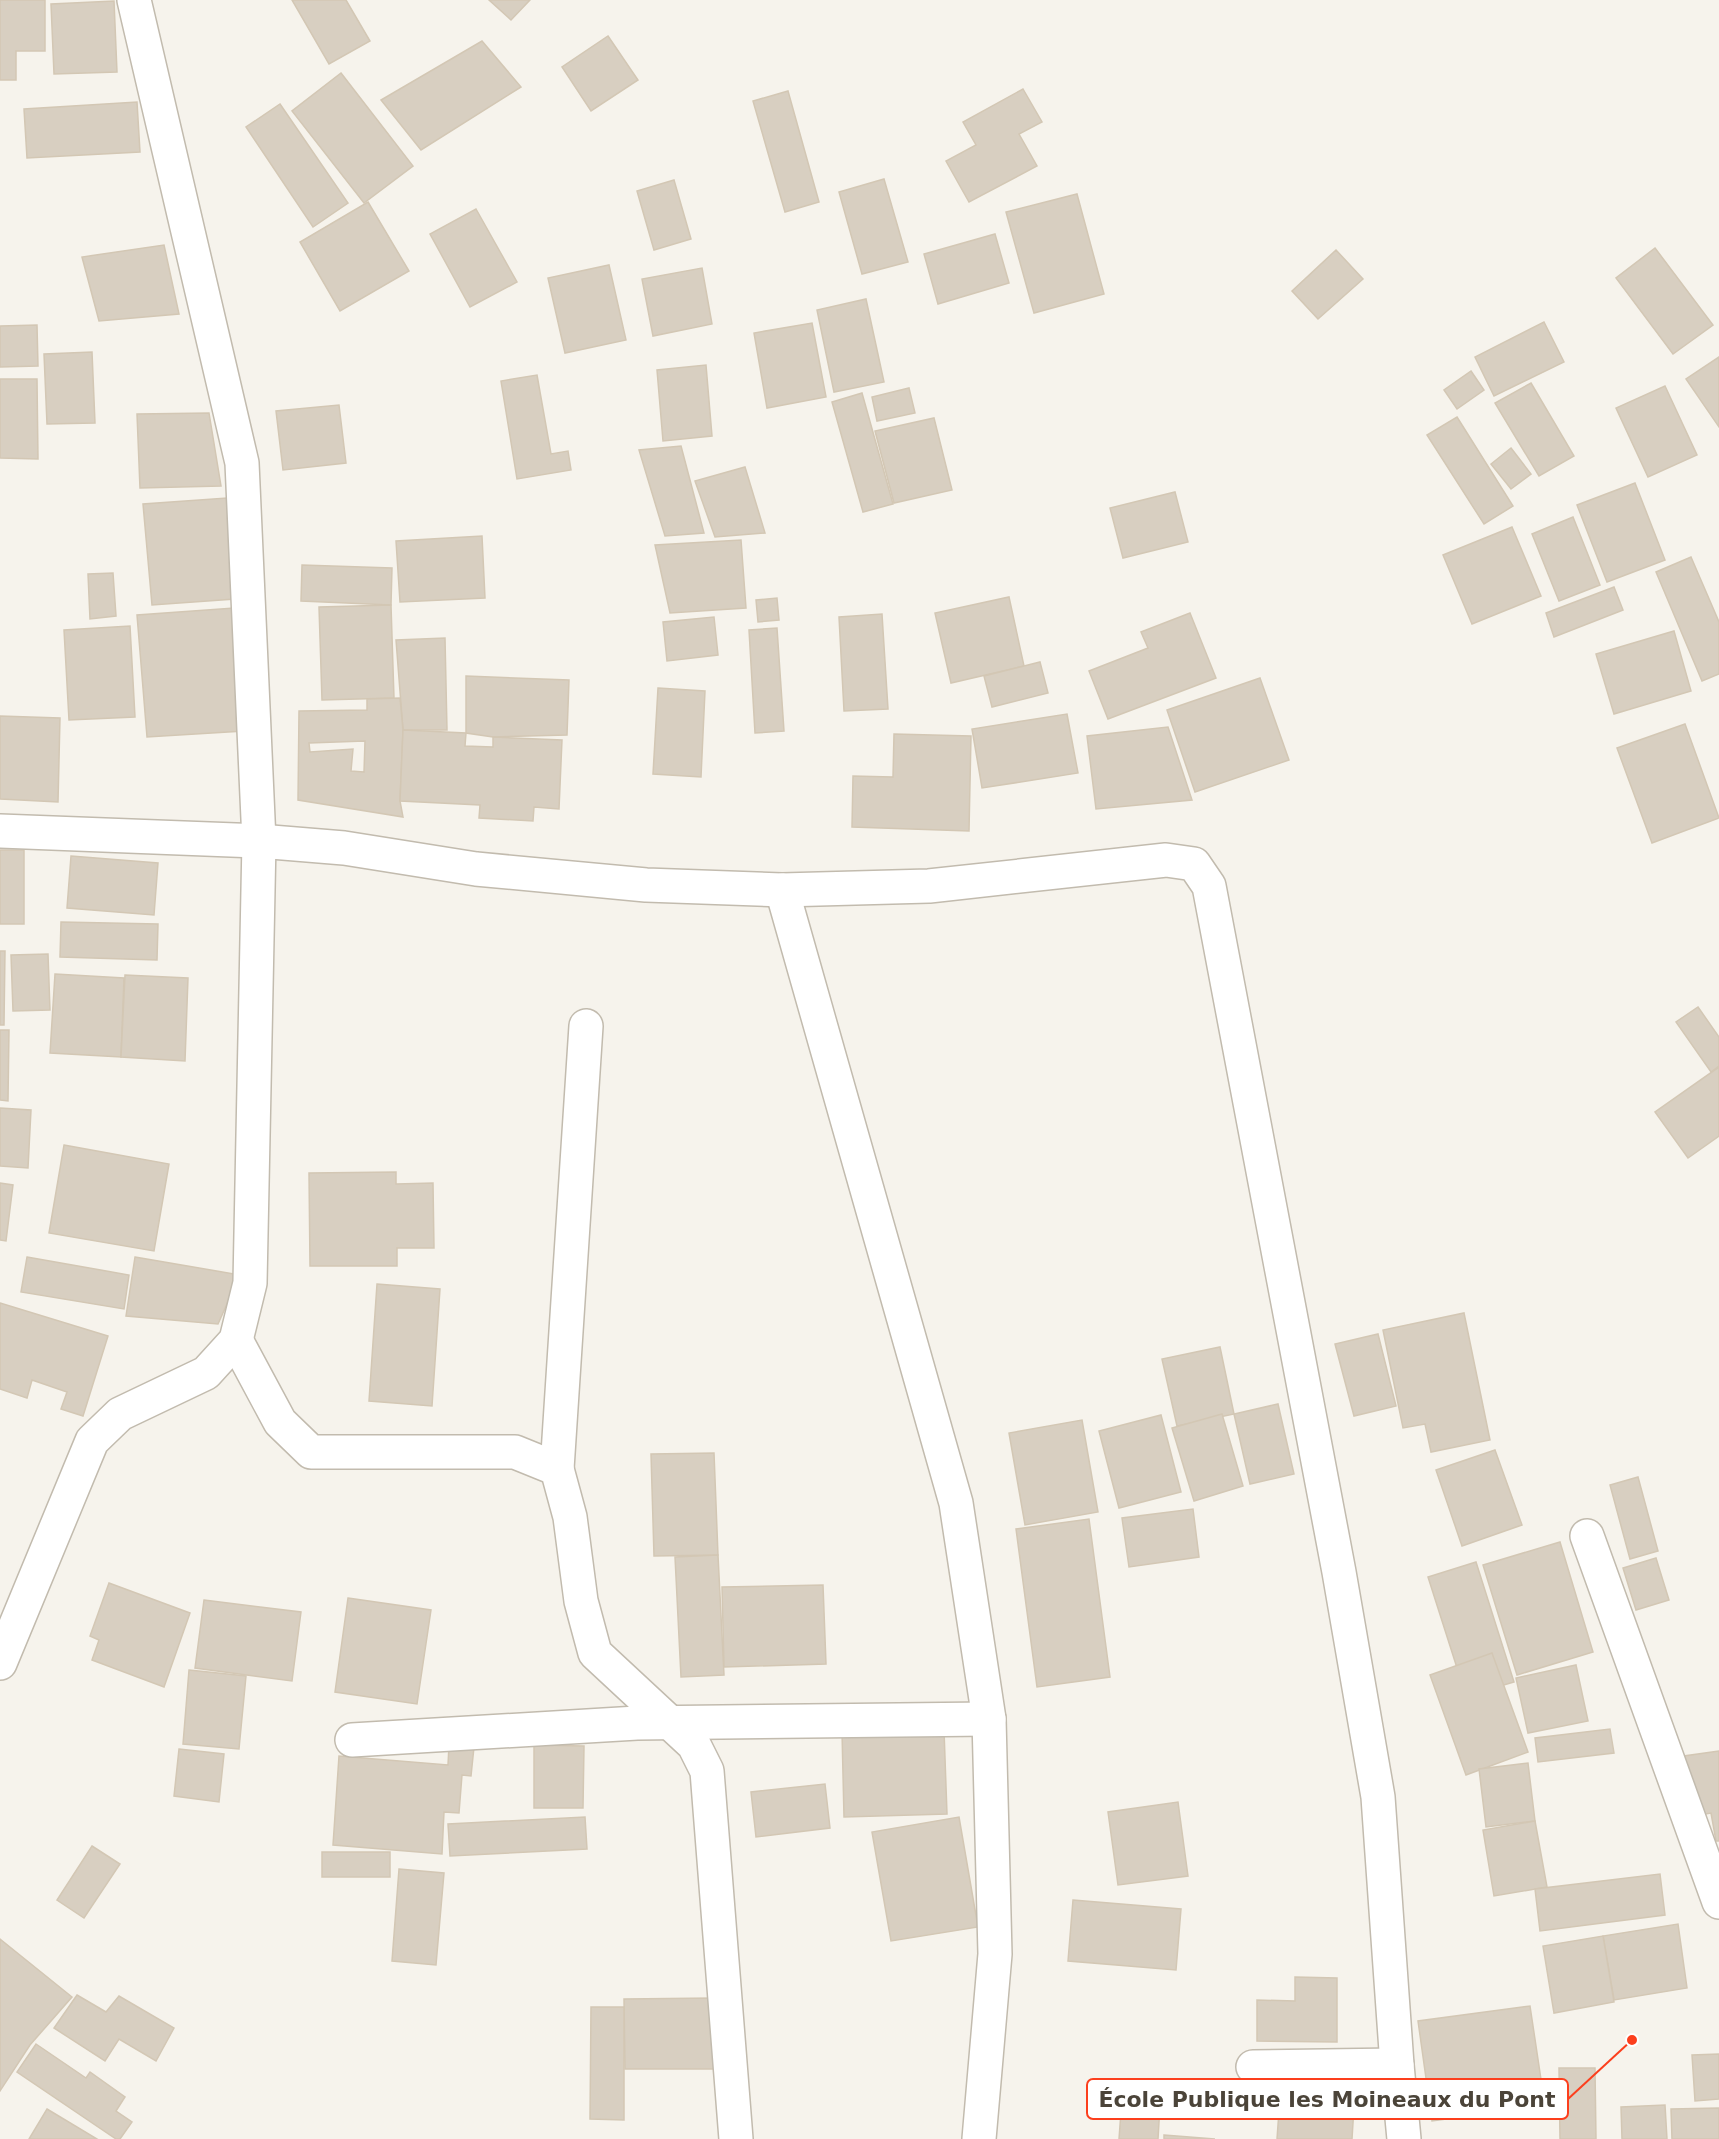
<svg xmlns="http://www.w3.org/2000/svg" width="1719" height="2139" font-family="'DejaVu Sans',sans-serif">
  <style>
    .building { fill: #d8cfc1; stroke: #d3c7b4; stroke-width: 1.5; fill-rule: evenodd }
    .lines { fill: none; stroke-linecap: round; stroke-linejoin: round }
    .minor-casing { stroke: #c2bbae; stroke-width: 36 }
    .minor { stroke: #fff; stroke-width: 33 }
    .leader { fill: none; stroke: #fc3f1d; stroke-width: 2 }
    .callout-dot { fill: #fc3f1d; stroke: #fff; stroke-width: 2 }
    .callout { fill: #fff; stroke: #fc3f1d; stroke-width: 2 }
    .callout-label { font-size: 22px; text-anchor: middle; font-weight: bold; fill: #4b4439 }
  </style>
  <rect width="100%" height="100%" fill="#f6f3ec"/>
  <g class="building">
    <path d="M 0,0 L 45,0 L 45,51 L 16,51 L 16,80 L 0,80 Z"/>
    <path d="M 292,0 L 346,0 L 370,41 L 329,64 Z"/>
    <path d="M 489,0 L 530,0 L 511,20 Z"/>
    <path d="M 114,1 L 117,72 L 54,74 L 51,4 Z"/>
    <path d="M 608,36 L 638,80 L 591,111 L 562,67 Z"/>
    <path d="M 482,41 L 521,87 L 421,150 L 381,100 Z"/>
    <path d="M 341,73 L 413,166 L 364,203 L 292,111 Z"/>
    <path d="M 1023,89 L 1042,122 L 1019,134 L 1037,166 L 969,202 L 946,161 L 976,145 L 963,122 Z"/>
    <path d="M 788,91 L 819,202 L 785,212 L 753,101 Z"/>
    <path d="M 137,102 L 140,152 L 27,158 L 24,109 Z"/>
    <path d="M 280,104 L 348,203 L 313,227 L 246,127 Z"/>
    <path d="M 884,179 L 908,262 L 862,274 L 839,192 Z"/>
    <path d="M 674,180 L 691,239 L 654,250 L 637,191 Z"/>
    <path d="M 1077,194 L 1104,294 L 1034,313 L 1006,212 Z"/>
    <path d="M 368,202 L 409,271 L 340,311 L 300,242 Z"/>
    <path d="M 476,209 L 517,282 L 470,307 L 430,234 Z"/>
    <path d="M 995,234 L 1009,283 L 938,304 L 924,254 Z"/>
    <path d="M 164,245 L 179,314 L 99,321 L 82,257 Z"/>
    <path d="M 1655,248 L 1713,325 L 1673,354 L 1616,278 Z"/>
    <path d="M 1336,250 L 1363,279 L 1318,319 L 1292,291 Z"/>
    <path d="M 609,265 L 626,340 L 565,353 L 548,278 Z"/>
    <path d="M 702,268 L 712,324 L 653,336 L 642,279 Z"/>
    <path d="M 866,299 L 884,382 L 834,392 L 817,310 Z"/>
    <path d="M 1544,322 L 1564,362 L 1494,396 L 1475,357 Z"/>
    <path d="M 812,323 L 826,397 L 767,408 L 754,333 Z"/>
    <path d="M 37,325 L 38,366 L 0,367 L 0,326 Z"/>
    <path d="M 92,352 L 95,423 L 47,424 L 44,354 Z"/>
    <path d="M 1719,357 L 1719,427 L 1686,379 Z"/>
    <path d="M 706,365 L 712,436 L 663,441 L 657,370 Z"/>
    <path d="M 1471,371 L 1484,390 L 1457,409 L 1444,390 Z"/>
    <path d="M 537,375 L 551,454 L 568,451 L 571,470 L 517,479 L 501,381 Z"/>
    <path d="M 0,379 L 37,379 L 38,459 L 0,458 Z"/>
    <path d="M 1531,383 L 1574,456 L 1539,476 L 1495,403 Z"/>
    <path d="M 1665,386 L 1697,455 L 1648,477 L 1616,408 Z"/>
    <path d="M 909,388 L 915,413 L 877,421 L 872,397 Z"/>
    <path d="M 862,393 L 893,504 L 863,512 L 832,402 Z"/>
    <path d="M 339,405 L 346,463 L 283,470 L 276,411 Z"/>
    <path d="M 209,413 L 221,486 L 140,488 L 137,414 Z"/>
    <path d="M 1457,417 L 1513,506 L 1484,524 L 1427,435 Z"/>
    <path d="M 934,418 L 952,490 L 894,503 L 875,431 Z"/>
    <path d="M 681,446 L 704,533 L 665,536 L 639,450 Z"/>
    <path d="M 1511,448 L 1531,474 L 1511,489 L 1491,464 Z"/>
    <path d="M 745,467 L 765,533 L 715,537 L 695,481 Z"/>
    <path d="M 1635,483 L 1665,560 L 1607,582 L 1577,505 Z"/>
    <path d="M 1175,492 L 1188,542 L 1123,558 L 1110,508 Z"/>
    <path d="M 227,498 L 235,599 L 152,605 L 143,504 Z"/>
    <path d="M 1573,517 L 1600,585 L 1559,601 L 1532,534 Z"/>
    <path d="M 1512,527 L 1541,596 L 1472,624 L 1443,555 Z"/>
    <path d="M 482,536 L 485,598 L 400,602 L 396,541 Z"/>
    <path d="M 741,540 L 746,608 L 670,613 L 655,545 Z"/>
    <path d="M 1691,557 L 1719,622 L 1719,674 L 1702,681 L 1656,572 Z"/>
    <path d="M 302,565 L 392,568 L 391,605 L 301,601 Z"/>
    <path d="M 113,573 L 116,616 L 90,619 L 88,574 Z"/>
    <path d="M 1614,587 L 1623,610 L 1554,637 L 1546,613 Z"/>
    <path d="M 1009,597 L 1024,666 L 951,683 L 935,613 Z"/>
    <path d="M 777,598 L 779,620 L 758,622 L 756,600 Z"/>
    <path d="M 391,605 L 394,698 L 322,700 L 319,607 Z"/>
    <path d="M 234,608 L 244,731 L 147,737 L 137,615 Z"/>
    <path d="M 1190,613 L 1216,678 L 1108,719 L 1089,671 L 1148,648 L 1141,632 Z"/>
    <path d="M 882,614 L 888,709 L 844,711 L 839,617 Z"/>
    <path d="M 714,617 L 718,655 L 667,661 L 663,622 Z"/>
    <path d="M 130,626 L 135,717 L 69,720 L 64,630 Z"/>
    <path d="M 777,628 L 784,731 L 755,733 L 749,630 Z"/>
    <path d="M 1674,631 L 1691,691 L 1614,714 L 1596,654 Z"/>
    <path d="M 445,638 L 447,730 L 403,730 L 396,640 Z"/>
    <path d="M 1040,662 L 1048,693 L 992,707 L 984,676 Z"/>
    <path d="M 466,676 L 569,680 L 567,735 L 493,737 L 466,733 Z"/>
    <path d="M 1260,678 L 1289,760 L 1195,792 L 1167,710 Z"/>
    <path d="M 658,688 L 705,691 L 701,777 L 653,774 Z"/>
    <path d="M 400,698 L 403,730 L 400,801 L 403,817 L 298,800 L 299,711 L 367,710 L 367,699 ZM 365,741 L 364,772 L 351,771 L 353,749 L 310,752 L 309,743 Z"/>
    <path d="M 1067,714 L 1078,773 L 982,788 L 972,729 Z"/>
    <path d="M 0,716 L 60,718 L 58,802 L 0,799 Z"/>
    <path d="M 1685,724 L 1719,818 L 1652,843 L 1617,748 Z"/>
    <path d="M 1168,727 L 1192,800 L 1096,809 L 1087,736 Z"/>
    <path d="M 403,730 L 466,733 L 465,746 L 493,747 L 493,737 L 562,740 L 559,809 L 534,807 L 533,821 L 479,818 L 480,805 L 400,801 Z"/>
    <path d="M 894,734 L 971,736 L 969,831 L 852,827 L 853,776 L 893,777 Z"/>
    <rect x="0" y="850" width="24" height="74"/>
    <path d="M 71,856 L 158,863 L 154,915 L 67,908 Z"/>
    <path d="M 61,922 L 158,924 L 157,960 L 60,957 Z"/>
    <path d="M 0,951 L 5,951 L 4,1025 L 0,1025 Z"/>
    <path d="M 48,954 L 50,1010 L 13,1011 L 11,955 Z"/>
    <path d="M 55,974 L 124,978 L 121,1057 L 50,1053 Z"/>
    <path d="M 125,975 L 188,978 L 185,1061 L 121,1057 Z"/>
    <path d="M 1698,1007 L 1719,1037 L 1719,1066 L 1711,1072 L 1676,1022 Z"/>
    <path d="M 0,1030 L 9,1030 L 8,1101 L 0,1100 Z"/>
    <path d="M 1719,1067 L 1719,1136 L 1688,1158 L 1655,1112 Z"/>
    <path d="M 0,1108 L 31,1110 L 28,1168 L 0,1166 Z"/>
    <path d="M 64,1145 L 169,1164 L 154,1251 L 49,1233 Z"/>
    <path d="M 396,1172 L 396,1184 L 433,1183 L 434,1248 L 397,1248 L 397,1266 L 310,1266 L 309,1173 Z"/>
    <path d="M 0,1183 L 13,1185 L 6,1241 L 0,1240 Z"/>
    <path d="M 27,1257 L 129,1275 L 124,1309 L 21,1292 Z"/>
    <path d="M 135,1257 L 240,1275 L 218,1324 L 126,1316 Z"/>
    <path d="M 377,1284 L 440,1289 L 432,1406 L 369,1401 Z"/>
    <path d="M 0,1303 L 108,1336 L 83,1416 L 61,1409 L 67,1392 L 32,1380 L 27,1398 L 0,1389 Z"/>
    <path d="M 1464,1313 L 1490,1440 L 1431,1452 L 1425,1424 L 1403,1428 L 1383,1330 Z"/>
    <path d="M 1378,1334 L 1396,1406 L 1354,1416 L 1335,1344 Z"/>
    <path d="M 1220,1347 L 1234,1414 L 1177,1426 L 1162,1359 Z"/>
    <path d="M 1278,1404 L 1294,1474 L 1250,1484 L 1234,1414 Z"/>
    <path d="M 1222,1414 L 1243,1486 L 1194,1501 L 1172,1428 Z"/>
    <path d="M 1161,1415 L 1181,1492 L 1119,1508 L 1099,1431 Z"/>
    <path d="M 1082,1420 L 1098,1512 L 1025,1525 L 1009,1433 Z"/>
    <path d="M 1495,1450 L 1522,1525 L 1462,1546 L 1436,1470 Z"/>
    <path d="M 714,1453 L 718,1555 L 654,1556 L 651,1454 Z"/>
    <path d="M 1638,1477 L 1658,1551 L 1630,1559 L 1610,1485 Z"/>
    <path d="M 1193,1509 L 1199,1557 L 1129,1567 L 1122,1518 Z"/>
    <path d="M 1089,1519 L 1110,1677 L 1037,1687 L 1016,1529 Z"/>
    <path d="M 1560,1542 L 1593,1652 L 1517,1675 L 1483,1565 Z"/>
    <path d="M 718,1555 L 724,1675 L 681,1677 L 675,1557 Z"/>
    <path d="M 1656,1558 L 1669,1600 L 1636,1610 L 1623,1568 Z"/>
    <path d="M 1476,1562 L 1514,1682 L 1466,1696 L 1428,1577 Z"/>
    <path d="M 109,1583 L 190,1613 L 164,1687 L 92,1660 L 99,1640 L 90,1636 Z"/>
    <path d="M 823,1585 L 826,1664 L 724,1667 L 722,1587 Z"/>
    <path d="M 348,1598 L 431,1610 L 417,1704 L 335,1692 Z"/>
    <path d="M 204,1600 L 301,1612 L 292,1681 L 195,1668 Z"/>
    <path d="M 1492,1653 L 1528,1752 L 1466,1775 L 1430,1675 Z"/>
    <path d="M 1576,1665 L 1588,1721 L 1528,1733 L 1516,1678 Z"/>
    <path d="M 189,1670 L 246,1676 L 239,1749 L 183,1744 Z"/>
    <path d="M 1610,1729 L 1614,1753 L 1538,1762 L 1535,1738 Z"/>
    <path d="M 944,1730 L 947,1814 L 844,1817 L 842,1732 Z"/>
    <path d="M 449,1745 L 474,1747 L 471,1776 L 462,1775 L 459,1813 L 444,1812 L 442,1854 L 333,1845 L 339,1756 L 448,1765 Z"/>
    <path d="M 534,1745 L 584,1746 L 583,1808 L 534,1808 Z"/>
    <path d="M 179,1749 L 224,1754 L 219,1802 L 174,1796 Z"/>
    <path d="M 1719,1751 L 1719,1841 L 1716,1841 L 1711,1813 L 1694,1816 L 1684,1756 Z"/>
    <path d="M 1528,1763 L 1535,1821 L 1486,1827 L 1479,1769 Z"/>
    <path d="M 825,1784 L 830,1828 L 756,1837 L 751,1792 Z"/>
    <path d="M 1178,1802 L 1188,1876 L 1118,1885 L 1108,1812 Z"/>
    <path d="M 585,1817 L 587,1849 L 450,1856 L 448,1824 Z"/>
    <path d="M 959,1817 L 978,1927 L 891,1941 L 872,1832 Z"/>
    <path d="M 1535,1821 L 1547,1887 L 1494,1896 L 1483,1830 Z"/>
    <path d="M 92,1846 L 120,1864 L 84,1918 L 57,1900 Z"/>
    <rect x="322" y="1852" width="68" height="25"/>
    <path d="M 399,1869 L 444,1873 L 436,1965 L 392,1961 Z"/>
    <path d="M 1660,1874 L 1665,1915 L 1540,1931 L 1535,1889 Z"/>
    <path d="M 1073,1900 L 1181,1909 L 1176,1970 L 1068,1961 Z"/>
    <path d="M 1678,1924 L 1687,1988 L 1614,2000 L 1603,1936 Z"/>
    <path d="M 1603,1936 L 1614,2002 L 1554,2013 L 1543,1946 Z"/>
    <path d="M 0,1939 L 72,1997 L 30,2045 L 0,2091 Z"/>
    <path d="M 1295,1977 L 1337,1978 L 1337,2042 L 1257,2041 L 1257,2000 L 1295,2001 Z"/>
    <path d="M 77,1995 L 106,2012 L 119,1996 L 174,2028 L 156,2061 L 119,2039 L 105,2061 L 54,2028 Z"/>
    <path d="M 714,1998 L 715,2069 L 625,2069 L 624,1999 Z"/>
    <path d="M 1530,2006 L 1545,2106 L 1432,2121 L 1418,2021 Z"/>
    <path d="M 591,2007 L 624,2007 L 624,2120 L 590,2119 Z"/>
    <path d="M 36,2044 L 86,2078 L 90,2072 L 125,2097 L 116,2111 L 132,2122 L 120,2139 L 116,2139 L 17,2072 Z"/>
    <path d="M 1719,2054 L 1719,2099 L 1695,2101 L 1692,2055 Z"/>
    <path d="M 1559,2068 L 1595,2068 L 1596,2139 L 1560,2139 Z"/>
    <path d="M 1282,2069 L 1356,2074 L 1352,2139 L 1277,2139 Z"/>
    <path d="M 1123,2085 L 1161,2088 L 1158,2139 L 1119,2139 Z"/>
    <path d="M 1665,2105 L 1667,2139 L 1622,2139 L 1621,2107 Z"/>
    <path d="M 1719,2108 L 1719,2139 L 1672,2139 L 1671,2109 Z"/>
    <path d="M 47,2109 L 97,2139 L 29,2139 Z"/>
    <path d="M 1164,2135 L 1215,2139 L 1164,2139 Z"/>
  </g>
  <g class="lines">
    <g class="minor-casing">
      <g id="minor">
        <path d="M 0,831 L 259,841 L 344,848 L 476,869 L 646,885 L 782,890 L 929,886 L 1166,860 L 1194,864 L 1209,886 L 1339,1572 L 1378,1797 L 1397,2065"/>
        <path d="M 782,890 L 956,1503 L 989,1719 L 995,1954 L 979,2139"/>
        <path d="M 236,1340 L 280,1422 L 311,1452 L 515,1452 L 557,1469 L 570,1517 L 581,1601 L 595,1653 L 694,1745 L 707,1771 L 736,2139"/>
        <path d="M 557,1469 L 586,1026"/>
        <path d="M 1587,1536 L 1719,1902"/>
        <path d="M 0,1663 L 92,1441 L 120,1414 L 206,1373 L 236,1340 L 250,1283 L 259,841 L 242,463 L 134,0"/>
        <path d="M 352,1740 L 637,1723 L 989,1719"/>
        <path d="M 1253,2067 L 1397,2065 L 1404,2139"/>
      </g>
    </g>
    <use href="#minor" class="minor"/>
  </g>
  <path class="leader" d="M1632 2040L1568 2099"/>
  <circle class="callout-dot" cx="1632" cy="2040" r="6"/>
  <rect class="callout" x="1087" y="2079" width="481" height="40" rx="6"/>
  <g class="callout-label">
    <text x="1327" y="2107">École Publique les Moineaux du Pont</text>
  </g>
</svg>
